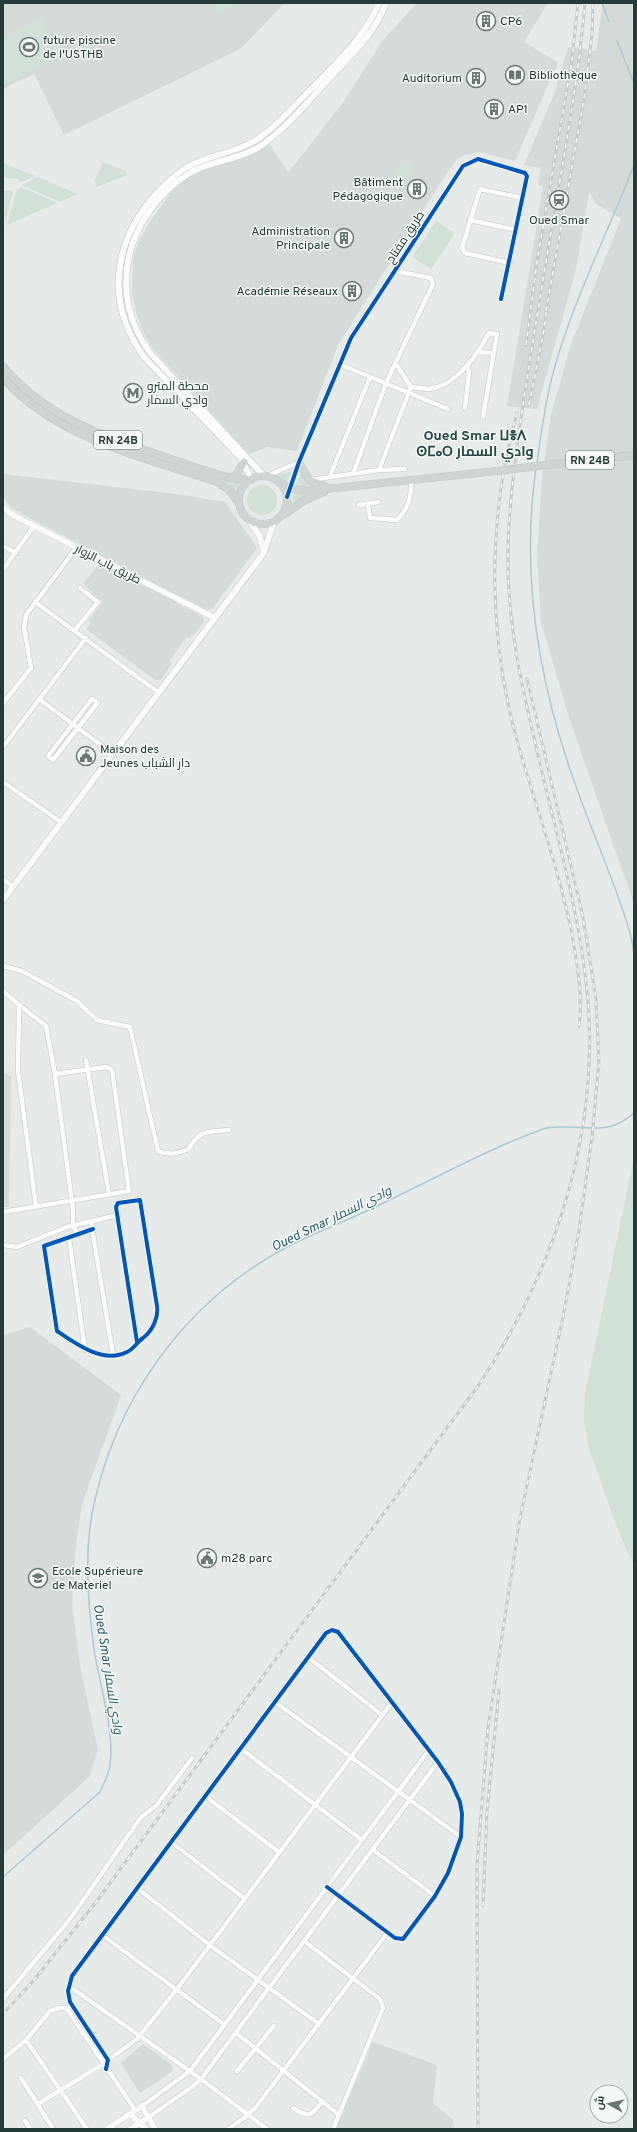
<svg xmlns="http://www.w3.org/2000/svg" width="637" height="2132" font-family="Overpass,Cairo,'Noto Sans Tifinagh',sans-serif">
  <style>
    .built { fill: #d4dbd8 }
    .green { fill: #d1e1d7 }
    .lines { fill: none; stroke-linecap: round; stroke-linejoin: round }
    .stream { stroke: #abcbd3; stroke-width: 1.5 }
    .minor-casing { stroke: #c3c7c5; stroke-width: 5.5 }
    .tertiary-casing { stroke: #c3c7c5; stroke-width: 6 }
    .secondary-casing { stroke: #c1c7c5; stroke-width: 7 }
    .primary-casing { stroke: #c2c9c7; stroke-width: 8 }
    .minor { stroke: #fbfcfc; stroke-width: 4.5 }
    .tertiary { stroke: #fbfcfc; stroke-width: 5.5 }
    .secondary { stroke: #fbfcfc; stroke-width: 6 }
    .primary { stroke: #cfd5d4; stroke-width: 7 }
    .rail-casing { stroke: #c7cbca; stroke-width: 3 }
    .rail { stroke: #f4f9f7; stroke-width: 1.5; stroke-dasharray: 4.5; stroke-linecap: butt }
    .primary-bridge-casing { stroke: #c2c9c7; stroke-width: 8; stroke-linecap: butt }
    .primary-bridge { stroke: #cfd5d4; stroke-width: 7 }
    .cycleway-casing { stroke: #f4f9f7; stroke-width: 6 }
    .cycleway { stroke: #0057b8; stroke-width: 4 }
    .labels { text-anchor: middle; stroke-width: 3; stroke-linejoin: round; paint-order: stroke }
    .shield { fill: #f4f9f7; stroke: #637471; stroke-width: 1 }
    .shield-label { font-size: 11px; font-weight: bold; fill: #253b37 }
    .poi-label { font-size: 12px; fill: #253b37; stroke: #f4f9f7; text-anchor: start }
    .street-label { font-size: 12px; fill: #253b37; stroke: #f4f9f7 }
    .water-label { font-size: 13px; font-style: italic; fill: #265f71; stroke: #f4f9f7 }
    .quarter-label { font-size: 14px; font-weight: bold; fill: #234b44; stroke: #f4f9f7 }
  </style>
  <rect width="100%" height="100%" fill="#e6eae8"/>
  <g class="built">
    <path d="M 3,3 L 285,3 L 240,49 L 64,135 L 34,74 L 3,89 Z"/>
    <path d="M 417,3 L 548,3 L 524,42 L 557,62 L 557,68 L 554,71 L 515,161 L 480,152 L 465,155 L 457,160 L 446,174 L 338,345 L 297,451 L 267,447 L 249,454 L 154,350 L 143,332 L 136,312 L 132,294 L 133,259 L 139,241 L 151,220 L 173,190 L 187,178 L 201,170 L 250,155 L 269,143 L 288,173 L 345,100 L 382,41 Z"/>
    <path d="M 603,3 L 634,3 L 634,904 L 570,721 L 541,622 L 537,556 L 542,477 L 551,415 L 570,347 L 621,219 L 596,204 L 589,192 L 576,269 L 537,409 L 507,406 L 543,187 L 538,184 L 541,168 L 524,165 L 555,92 L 568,47 L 596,51 Z"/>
    <path d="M 3,474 L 176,494 L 225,502 L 257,548 L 213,608 L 208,610 L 178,595 L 176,603 L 202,616 L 204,622 L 192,637 L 186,638 L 170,660 L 171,665 L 161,680 L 155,680 L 86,629 L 91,623 L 88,621 L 103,602 L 83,584 L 100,563 L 149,589 L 152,582 L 22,514 L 20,511 L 19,512 L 11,508 L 3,496 Z"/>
    <path d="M 3,1073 L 11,1076 L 9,1207 L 3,1207 Z"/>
    <path d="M 30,1327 L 121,1395 L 82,1504 L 75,1553 L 72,1604 L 80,1665 L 98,1750 L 89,1777 L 3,1855 L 3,1335 Z"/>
    <path d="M 373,2042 L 437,2065 L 433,2103 L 453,2120 L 455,2129 L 336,2129 Z"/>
    <path d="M 143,2044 L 172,2065 L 173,2071 L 140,2093 L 121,2063 Z"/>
  </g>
  <g class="green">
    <path d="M 213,3 L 242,3 L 218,14 Z"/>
    <path d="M 41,19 L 59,57 L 3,85 L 3,37 Z"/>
    <path d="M 403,159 L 416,166 L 402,192 L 389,185 Z"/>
    <path d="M 103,162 L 126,171 L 127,175 L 96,187 L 95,180 Z"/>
    <path d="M 3,163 L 35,176 L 21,182 L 17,178 L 10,179 L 3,176 Z"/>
    <path d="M 37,177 L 38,177 L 78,194 L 60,202 L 22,185 Z"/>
    <path d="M 21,187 L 57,203 L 7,225 L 16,192 Z"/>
    <path d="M 9,190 L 13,192 L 5,223 L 3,192 Z"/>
    <path d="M 436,221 L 455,233 L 431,269 L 412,257 Z"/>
    <path d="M 292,471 L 286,483 L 277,475 Z"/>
    <path d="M 301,473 L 313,487 L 295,486 Z"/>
    <path d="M 214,476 L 225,480 L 241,481 L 235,492 L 228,484 L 213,477 Z"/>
    <circle cx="262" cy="500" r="15"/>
    <path d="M 293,494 L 307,495 L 291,506 Z"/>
    <path d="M 634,1157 L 634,1565 L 620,1535 L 589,1449 L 584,1422 L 585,1394 Z"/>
  </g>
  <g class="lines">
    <g class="stream">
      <path d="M 602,3 L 609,22"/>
      <path d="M 617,41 L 634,83"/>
      <path d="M 537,464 C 541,431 546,398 555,366 C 575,297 608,232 634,165"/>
      <path d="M 536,468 C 520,578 540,689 578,792 C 590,825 604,858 616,891 C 623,911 632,933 634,955"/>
      <path d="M 3,1877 L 100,1792 C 104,1783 109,1774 110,1764 C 115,1732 99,1683 94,1649 C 88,1606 84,1558 92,1514 C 114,1400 184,1302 287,1247 C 318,1231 352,1219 383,1203 C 436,1178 488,1149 543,1129 C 550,1126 559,1127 567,1127 C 583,1127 603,1131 617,1124 C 623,1122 629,1117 634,1113"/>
    </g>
    <g class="minor-casing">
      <g id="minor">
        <path d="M 470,220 L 516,230"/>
        <path d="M 510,263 L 465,253 L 462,248 L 480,189 L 522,198"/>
        <path d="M 479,352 L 493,353"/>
        <path d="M 339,364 L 448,409"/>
        <path d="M 396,364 L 411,387 C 417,387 423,389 429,389 C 457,386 477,355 489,333 L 497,334 L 483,417"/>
        <path d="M 465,408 L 469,373 L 467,365"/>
        <path d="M 379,470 L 411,387"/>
        <path d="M 353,474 L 386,383 L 433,284 L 431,278 L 395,271"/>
        <path d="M 267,476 L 299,462"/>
        <path d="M 330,476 L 370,377"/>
        <path d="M 310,480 L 379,470 L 405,469"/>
        <path d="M 287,497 L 299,462 L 351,338 L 463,166 L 478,159 L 525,173 L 527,176 L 501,299"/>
        <path d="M 359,505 L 378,502"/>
        <path d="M 368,505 L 370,518 L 397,520 C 409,509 412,495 411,480"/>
        <path d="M 3,546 L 16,553"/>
        <path d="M 3,570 L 34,526"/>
        <path d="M 35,602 L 158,692"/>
        <path d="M 75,630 L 98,602 L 80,588"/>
        <path d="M 39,699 L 113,754"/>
        <path d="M 92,699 L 98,702 L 53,760 L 48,756 Z"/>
        <path d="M 3,703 L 31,668 L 24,627 L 26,615 L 76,548"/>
        <path d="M 3,747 L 86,638"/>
        <path d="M 3,782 L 61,822"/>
        <path d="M 3,879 L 13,887"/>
        <path d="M 3,966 L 22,971 L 77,1001 L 97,1020 L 130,1027 L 158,1151 C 169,1156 178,1153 189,1149 C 199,1129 209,1132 229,1130"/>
        <path d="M 3,991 L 19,1005 L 18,1071 L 36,1206"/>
        <path d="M 19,1005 L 46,1026 L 55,1074 L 73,1210 L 73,1226 L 78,1235"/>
        <path d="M 86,1060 L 109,1194"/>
        <path d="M 3,1212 L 129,1191 L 112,1070 L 106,1067 L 55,1074"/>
        <path d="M 91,1222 L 113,1355"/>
        <path d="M 93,1229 L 44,1246 L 57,1331 C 76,1344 103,1364 127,1352 C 134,1349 137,1342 143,1338 C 152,1331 159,1318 157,1306 L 140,1200 L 118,1203 L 116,1207 L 137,1342"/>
        <path d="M 69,1238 L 85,1350"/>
        <path d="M 3,1245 L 17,1247 L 67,1227 L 118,1215"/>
        <path d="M 308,1657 L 382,1715"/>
        <path d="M 275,1702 L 461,1837"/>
        <path d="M 240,1748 L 362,1840"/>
        <path d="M 205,1796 L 279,1852"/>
        <path d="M 171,1842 L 245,1899"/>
        <path d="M 373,1850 L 435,1896"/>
        <path d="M 137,1888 L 211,1946 L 319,2024"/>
        <path d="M 102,1935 L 225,2025"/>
        <path d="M 304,1941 L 380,1999 L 383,2008 L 333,2129"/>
        <path d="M 69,1986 L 201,2079 L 267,2129"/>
        <path d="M 3,1999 L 70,1919 L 141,1817 L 156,1806 L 192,1758"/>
        <path d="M 67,2009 L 135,2110"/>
        <path d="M 235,2032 L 339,2115"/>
        <path d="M 26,2040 L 87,2129"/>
        <path d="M 3,2059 L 26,2040 L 50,2011 L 59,2008 L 68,2008"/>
        <path d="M 108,2060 L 137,2039 L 177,1989 L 393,1701"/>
        <path d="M 106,2069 L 108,2060 L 70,2002 L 68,1991 L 72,1976 L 326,1633 L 332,1630 L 338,1632 L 438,1762 L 451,1782 L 460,1802 L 462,1814 L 461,1837 L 448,1873 L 435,1896 L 403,1939 L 395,1938 L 327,1887"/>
        <path d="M 237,2071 L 274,2026"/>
        <path d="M 21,2078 L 52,2127"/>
        <path d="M 38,2104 L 103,2064"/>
        <path d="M 142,2106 L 190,2071 L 429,1750"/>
        <path d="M 293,2108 C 310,2119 311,2116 323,2101"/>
        <path d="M 149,2117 L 192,2087 L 201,2079 L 438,1762"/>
        <path d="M 25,2121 L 30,2129"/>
        <path d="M 228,2129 L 244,2118 L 256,2107 L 388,1932"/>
      </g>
    </g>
    <g class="tertiary-casing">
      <g id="tertiary">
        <path d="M 3,507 L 11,514 L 215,618"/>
        <path d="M 130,2114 L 146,2129"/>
        <path d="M 107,2129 L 142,2106 L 155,2129"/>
        <path d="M 130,2129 L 149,2117"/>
      </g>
    </g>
    <g class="secondary-casing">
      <g id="secondary">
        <path d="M 264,476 L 151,354 C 105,293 126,215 188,174 C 210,160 237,161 259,147 C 284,130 304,106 324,84 C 347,59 374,36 386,3"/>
        <path d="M 251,479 L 241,458 L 145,358 C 105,305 112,241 157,193 C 166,184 175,174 187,167 C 211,154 239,153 262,136 C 279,124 293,107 308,92 C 334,65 364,39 379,3"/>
        <path d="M 249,520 L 259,535 L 264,551"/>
        <path d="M 3,900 L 263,554 L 274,522"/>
      </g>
    </g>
    <g class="primary-casing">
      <g id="primary">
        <path d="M 3,366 C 49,420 103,435 168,458 C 196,467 221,478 250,480"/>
        <path d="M 3,378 C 57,439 143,457 217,482 L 229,490 L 239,503"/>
        <path d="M 299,462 L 309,480 L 326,487"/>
        <path d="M 546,465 L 634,455"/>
        <circle cx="263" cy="500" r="24"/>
        <path d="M 230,478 L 237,474 L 244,462"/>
        <path d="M 280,483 L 293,489 L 307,491 L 497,471"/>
        <path d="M 285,514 L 305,500 L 324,492"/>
      </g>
    </g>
    <use href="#minor" class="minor"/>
    <use href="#tertiary" class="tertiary"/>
    <use href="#secondary" class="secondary"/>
    <use href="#primary" class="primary"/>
    <g class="rail-casing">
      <g id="rail">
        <path d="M 546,311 L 584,99 L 592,34 L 593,3"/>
        <path d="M 526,345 L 537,261 L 572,60 L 578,3"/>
        <path d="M 529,405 L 543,335 L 547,307"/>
        <path d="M 517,413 C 486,522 488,643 520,751 C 539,816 562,879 574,945 C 578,972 583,999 579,1026"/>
        <path d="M 483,1906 L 487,1811 L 499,1690"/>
        <path d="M 3,2014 L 35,1979 L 96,1902 L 478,1386 C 557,1267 603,1125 586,981 C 579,918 562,855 547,793 C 529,716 508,640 508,561 C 508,504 517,447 525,391 C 536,320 548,250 560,180 C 570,121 580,62 585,3"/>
        <path d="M 478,2129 L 477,1865 L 488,1728 L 520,1518 L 563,1317 L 579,1230 L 592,1137 L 599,1062 L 596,999 L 583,917 L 527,679"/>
      </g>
    </g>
    <use href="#rail" class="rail"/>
    <g class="primary-bridge-casing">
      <path id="primary-bridge" d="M 497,471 L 546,465"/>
    </g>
    <use href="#primary-bridge" class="primary-bridge"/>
    <g class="cycleway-casing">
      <g id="cycleway">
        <path d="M 287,497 L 299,462 L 351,338 L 463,166 L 478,159 L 525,173 L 527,176 L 501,299"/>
        <path d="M 93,1229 L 44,1246 L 57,1331 C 76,1344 103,1364 127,1352 C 134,1349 137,1342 143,1338 C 152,1331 159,1318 157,1306 L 140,1200 L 118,1203 L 116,1207 L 137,1342"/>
        <path d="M 106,2069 L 108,2060 L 70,2002 L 68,1991 L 72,1976 L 326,1633 L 332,1630 L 338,1632 L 438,1762 L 451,1782 L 460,1802 L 462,1814 L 461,1837 L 448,1873 L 435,1896 L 403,1939 L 395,1938 L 327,1887"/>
      </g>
    </g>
    <use href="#cycleway" class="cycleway"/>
  </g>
  <defs>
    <g id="building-ring" transform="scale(1)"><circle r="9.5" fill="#f4f9f7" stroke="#697875" stroke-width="1.5"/><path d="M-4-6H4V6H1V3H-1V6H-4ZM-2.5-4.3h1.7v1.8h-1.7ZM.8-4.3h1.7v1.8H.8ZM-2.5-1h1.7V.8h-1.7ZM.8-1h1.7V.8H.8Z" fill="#697875"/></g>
    <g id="stadium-ring" transform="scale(1)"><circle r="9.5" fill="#f4f9f7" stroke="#697875" stroke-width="1.5"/><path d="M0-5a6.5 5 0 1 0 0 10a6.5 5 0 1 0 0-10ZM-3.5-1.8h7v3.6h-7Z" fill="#697875"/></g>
    <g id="library-ring" transform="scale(1)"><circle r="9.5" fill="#f4f9f7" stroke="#697875" stroke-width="1.5"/><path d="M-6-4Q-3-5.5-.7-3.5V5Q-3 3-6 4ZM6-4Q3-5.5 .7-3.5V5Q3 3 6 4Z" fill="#697875"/></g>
    <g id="station-ring" transform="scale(1)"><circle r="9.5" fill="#f4f9f7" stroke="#697875" stroke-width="1.5"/><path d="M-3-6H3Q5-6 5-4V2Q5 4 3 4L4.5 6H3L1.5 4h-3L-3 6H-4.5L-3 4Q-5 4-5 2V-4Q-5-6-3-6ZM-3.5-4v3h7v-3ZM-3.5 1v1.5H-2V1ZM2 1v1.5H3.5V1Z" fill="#697875"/></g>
    <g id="metro-ring" transform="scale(1)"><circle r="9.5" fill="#f4f9f7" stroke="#697875" stroke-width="1.5"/><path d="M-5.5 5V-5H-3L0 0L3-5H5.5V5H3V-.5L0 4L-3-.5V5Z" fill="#697875"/></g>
    <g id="civic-ring" transform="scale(1)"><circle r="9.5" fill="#f4f9f7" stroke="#697875" stroke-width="1.5"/><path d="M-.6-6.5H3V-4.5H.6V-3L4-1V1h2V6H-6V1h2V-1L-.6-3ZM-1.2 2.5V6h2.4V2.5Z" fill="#697875"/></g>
    <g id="university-ring" transform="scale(1)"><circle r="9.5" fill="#f4f9f7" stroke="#697875" stroke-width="1.5"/><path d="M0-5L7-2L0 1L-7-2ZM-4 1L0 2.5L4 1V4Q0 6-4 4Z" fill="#697875"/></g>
  </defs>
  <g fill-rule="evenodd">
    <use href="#building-ring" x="486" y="21"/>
    <use href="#stadium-ring" x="29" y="47"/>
    <use href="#library-ring" x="515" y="75"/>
    <use href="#building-ring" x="476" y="78"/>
    <use href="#building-ring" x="494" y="109"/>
    <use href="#building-ring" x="417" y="189"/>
    <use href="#station-ring" x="559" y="200"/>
    <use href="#building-ring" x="344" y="238"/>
    <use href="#building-ring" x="352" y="291"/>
    <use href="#metro-ring" x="133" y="393"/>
    <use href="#civic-ring" x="86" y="756"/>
    <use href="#civic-ring" x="207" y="1558"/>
    <use href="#university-ring" x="38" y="1578"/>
  </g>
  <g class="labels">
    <g class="shield">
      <rect x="94" y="431" width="48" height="18" rx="3"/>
      <rect x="566" y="451" width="48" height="18" rx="3"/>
    </g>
    <g class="shield-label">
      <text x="118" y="444">RN 24B</text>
      <text x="590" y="464">RN 24B</text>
    </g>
    <g class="poi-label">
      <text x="500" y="25">CP6</text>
      <text x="43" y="44">future piscine<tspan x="43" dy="14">de l'USTHB</tspan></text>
      <text x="529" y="79">Bibliothèque</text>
      <text x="462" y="82" text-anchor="end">Auditorium</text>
      <text x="508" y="113">AP1</text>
      <text x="403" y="186" text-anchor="end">Bâtiment<tspan x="403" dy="14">Pédagogique</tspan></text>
      <text x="559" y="224" text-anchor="middle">Oued Smar</text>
      <text x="330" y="235" text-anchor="end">Administration<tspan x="330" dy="14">Principale</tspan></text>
      <text x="338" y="295" text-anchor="end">Académie Réseaux</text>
      <text x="147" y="390">محطة المترو<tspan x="147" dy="14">وادي السمار</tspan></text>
      <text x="100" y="753">Maison des<tspan x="100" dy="14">Jeunes دار الشباب</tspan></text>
      <text x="221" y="1562">m28 parc</text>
      <text x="52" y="1575">Ecole Supérieure<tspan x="52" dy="14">de Materiel</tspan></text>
    </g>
    <g class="street-label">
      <text transform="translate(405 237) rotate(-57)" y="4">طريق مفتاح</text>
      <text transform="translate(108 564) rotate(27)" y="4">طريق باب الزوار</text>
    </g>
    <g class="water-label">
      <text transform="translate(331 1218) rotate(-26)" y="5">Oued Smar وادي السمار</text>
      <text transform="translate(109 1669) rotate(81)" y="5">Oued Smar وادي السمار</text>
    </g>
    <g class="quarter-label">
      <text x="475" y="440">Oued Smar ⵡⴻⴷ<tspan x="475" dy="16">ⵙⵎⴰⵔ وادي السمار</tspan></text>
    </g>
  </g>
  <rect width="637" height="2132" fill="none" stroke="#253b37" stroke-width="8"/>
  <g transform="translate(609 2104) rotate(278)"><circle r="19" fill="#f4f9f7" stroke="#a1adaa"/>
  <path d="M0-3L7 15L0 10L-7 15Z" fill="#697875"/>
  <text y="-6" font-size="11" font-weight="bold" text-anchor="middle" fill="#253b37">ش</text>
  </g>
</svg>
